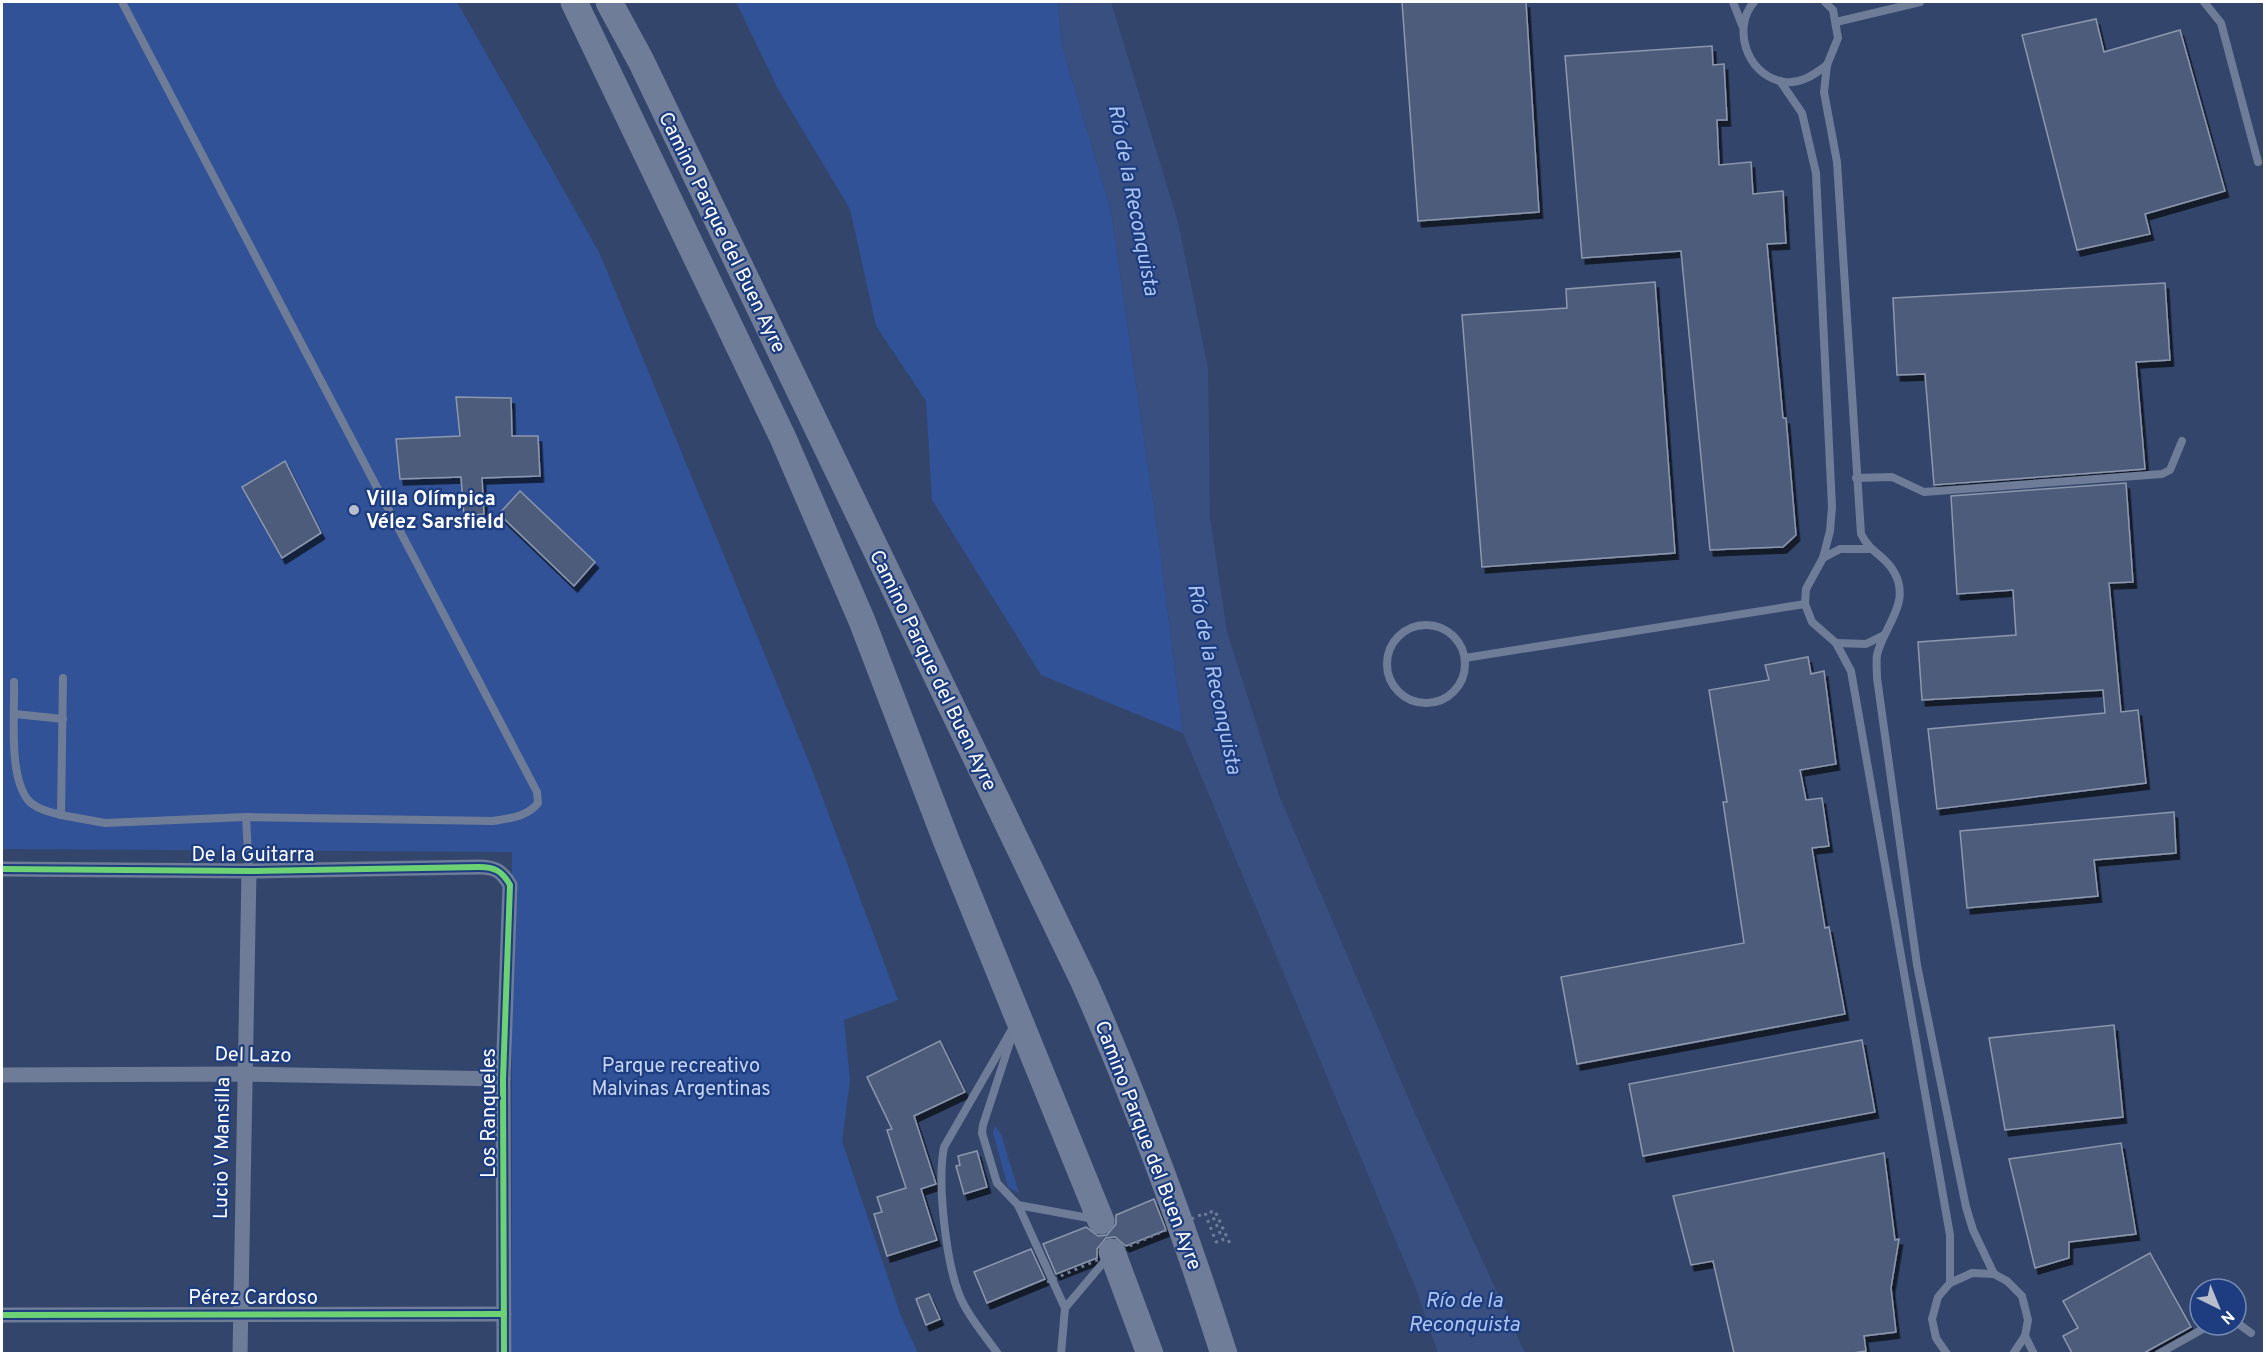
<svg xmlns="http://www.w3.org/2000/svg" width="2266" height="1355" font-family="Overpass,sans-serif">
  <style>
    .green { fill: #315297 }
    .water { fill: #384f80 }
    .building { fill: #4d5c7a; stroke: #8d98af; stroke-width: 1.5; filter: url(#shadow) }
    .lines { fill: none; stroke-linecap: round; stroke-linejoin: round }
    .path { stroke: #6e7c98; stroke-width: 3; stroke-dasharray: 3 4.5; stroke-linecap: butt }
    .service { stroke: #6e7c98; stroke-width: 8 }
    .minor { stroke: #6e7c98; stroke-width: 15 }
    .motorway { stroke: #6f7d98; stroke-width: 27 }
    .path-bridge { stroke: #6e7c98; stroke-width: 3; stroke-dasharray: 3 4.5; stroke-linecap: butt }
    .cycleway-casing { stroke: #1d3d80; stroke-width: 10 }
    .cycleway { stroke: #6cd273; stroke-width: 6 }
    .poi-dot { fill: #b8becb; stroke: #1d3d80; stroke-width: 2 }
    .labels { text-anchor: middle; stroke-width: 4.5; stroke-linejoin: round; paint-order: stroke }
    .street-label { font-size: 20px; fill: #fff; stroke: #1d3d80 }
    .poi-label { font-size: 20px; font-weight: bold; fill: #fff; stroke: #1d3d80; text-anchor: start }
    .park-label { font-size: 20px; fill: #c6d6f7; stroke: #1d3d80 }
    .water-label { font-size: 21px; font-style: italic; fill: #adc4f0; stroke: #1d3d80 }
  </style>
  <defs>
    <filter id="shadow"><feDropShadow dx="3.5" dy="6" stdDeviation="0" flood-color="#0009"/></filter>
  </defs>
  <rect width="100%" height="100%" fill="#33456a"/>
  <g class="green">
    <path d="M 2,2 L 457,2 L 600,254 L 811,767 L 898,1000 L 844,1020 L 850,1080 L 842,1141 L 901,1316 L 918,1353 L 512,1353 L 512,852 L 2,849 Z"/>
    <path d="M 736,2 L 1058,2 L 1062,46 L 1111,210 L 1159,542 L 1183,733 L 1041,675 L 932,500 L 926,401 L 876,326 L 850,209 L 778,89 Z"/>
    <path d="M 995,1126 L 1001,1134 L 1019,1193 L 1008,1187 L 993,1133 Z"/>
  </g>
  <path class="water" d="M 1058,2 L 1111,2 L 1178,222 L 1208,368 L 1210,518 L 1227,632 L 1280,798 L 1412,1107 L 1525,1353 L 1438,1353 L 1416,1289 L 1183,733 L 1159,542 L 1111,210 L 1062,46 Z"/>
  <g class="building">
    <path d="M 1402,2 L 1526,2 L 1539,212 L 1418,221 Z"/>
    <path d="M 2096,19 L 2104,52 L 2180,30 L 2225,191 L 2145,214 L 2150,234 L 2077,250 L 2022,35 Z"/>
    <path d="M 1712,46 L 1713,65 L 1724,64 L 1727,120 L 1717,120 L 1719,165 L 1751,162 L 1753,194 L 1783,191 L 1786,243 L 1767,244 L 1783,418 L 1786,418 L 1796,535 L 1783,547 L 1710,550 L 1681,251 L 1582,258 L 1565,56 Z"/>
    <path d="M 1655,282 L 1675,553 L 1482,567 L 1462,315 L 1567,308 L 1566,289 Z"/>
    <path d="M 2165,283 L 2170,360 L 2136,362 L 2145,469 L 1934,485 L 1925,374 L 1897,375 L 1893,298 Z"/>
    <path d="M 456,397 L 511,398 L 512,436 L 538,436 L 540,476 L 482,478 L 484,514 L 464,516 L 461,477 L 400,479 L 396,439 L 460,436 Z"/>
    <path d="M 285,461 L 321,533 L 282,558 L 242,487 Z"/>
    <path d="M 2126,483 L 2133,582 L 2109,583 L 2121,712 L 2138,710 L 2146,783 L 1937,809 L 1928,729 L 2105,713 L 2103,690 L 1922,700 L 1918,642 L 2016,635 L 2013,590 L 1957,594 L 1951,496 Z"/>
    <path d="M 520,491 L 595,562 L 574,586 L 499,514 Z"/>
    <path d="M 1808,657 L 1811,674 L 1824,671 L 1836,764 L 1800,770 L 1806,800 L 1822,798 L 1829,846 L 1812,848 L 1825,928 L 1829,927 L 1845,1014 L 1577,1064 L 1561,977 L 1744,943 L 1723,802 L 1727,802 L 1709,690 L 1769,680 L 1765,665 Z"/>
    <path d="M 2174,812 L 2176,853 L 2094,860 L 2098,896 L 1967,908 L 1960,831 Z"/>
    <path d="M 2114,1025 L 2123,1117 L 2005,1130 L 1989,1038 Z"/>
    <path d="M 1862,1040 L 1875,1112 L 1643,1156 L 1629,1084 Z"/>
    <path d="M 940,1041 L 965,1092 L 914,1116 L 936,1184 L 921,1189 L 937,1240 L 887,1256 L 874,1214 L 882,1212 L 877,1197 L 906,1188 L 887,1130 L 892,1129 L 867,1077 Z"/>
    <path d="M 2121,1143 L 2136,1234 L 2069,1242 L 2069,1258 L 2035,1268 L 2009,1159 Z"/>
    <path d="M 977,1151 L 987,1187 L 964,1194 L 956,1166 L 960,1165 L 958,1156 Z"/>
    <path d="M 1884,1153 L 1895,1240 L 1899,1239 L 1891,1288 L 1896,1332 L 1864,1336 L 1866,1351 L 1853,1353 L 1734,1353 L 1713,1261 L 1691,1265 L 1673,1196 Z"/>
    <path d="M 1154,1199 L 1166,1230 L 1126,1246 L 1115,1237 L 1106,1238 L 1097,1249 L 1097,1258 L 1056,1274 L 1043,1244 L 1086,1227 L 1098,1236 L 1107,1235 L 1116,1224 L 1116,1215 Z"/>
    <path d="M 1031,1249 L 1045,1279 L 987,1303 L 974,1272 Z"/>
    <path d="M 2150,1253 L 2191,1327 L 2144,1353 L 2072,1353 L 2063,1336 L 2078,1328 L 2063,1301 Z"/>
    <path d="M 929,1294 L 940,1319 L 926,1325 L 916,1299 Z"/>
  </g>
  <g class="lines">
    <path class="path" d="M 1205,1213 L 1216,1242 L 1223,1240 L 1211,1212 L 1215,1211 L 1231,1246"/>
    <g class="service">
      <path d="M 122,2 L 537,792 L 538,803 C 527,817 510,818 493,821 L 246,817 L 249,871"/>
      <path d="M 1733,2 L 1742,25"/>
      <path d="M 1754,2 C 1732,27 1746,73 1780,81 C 1798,86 1814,75 1827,65"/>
      <path d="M 1825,2 L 1833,10 L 1838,38 L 1827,65 L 1824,92 L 1837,162 L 1861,534 C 1871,554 1885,555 1894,572 C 1912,603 1883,627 1877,655 C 1876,662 1877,671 1877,678 L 1917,965 L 1966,1207 L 1973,1230 L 1994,1274 L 2007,1281 L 2022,1296 L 2028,1320 L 2025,1336 L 2034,1354"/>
      <path d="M 2204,2 L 2221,23 L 2258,162"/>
      <path d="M 1836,22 L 1920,2"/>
      <path d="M 1780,81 L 1802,113 L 1816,173 L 1832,507 L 1830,531 L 1823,558 L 1806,589 L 1805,604 L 1812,622 L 1836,643 L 1851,671 L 1950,1235 L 1950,1283 L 1938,1297 L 1932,1319 L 1936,1338 L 1947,1354"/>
      <path d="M 1856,478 L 1892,477 L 1924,492 L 2162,474 L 2170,470 L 2182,441"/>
      <path d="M 1823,558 L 1840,549 L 1868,549"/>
      <circle cx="1426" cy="664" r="39"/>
      <path d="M 1836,643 L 1866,644 L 1884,635"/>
      <path d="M 1465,658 L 1805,604"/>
      <path d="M 63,678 L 61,815 L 105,823 L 246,817"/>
      <path d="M 14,682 C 15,713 8,775 28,800 C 36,809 50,812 61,815"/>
      <path d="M 15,714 L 63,719"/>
      <path d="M 1013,1033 L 983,1125 L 982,1133 L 997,1183 L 1018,1205 L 1094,1219"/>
      <path d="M 1018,1205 L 1065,1308"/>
      <path d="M 1950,1283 L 1972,1273 L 1994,1274"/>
      <path d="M 2236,1322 L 2251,1333"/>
      <path d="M 998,1354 C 986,1337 972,1321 963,1303 C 946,1270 937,1183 944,1147 L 1015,1024"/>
      <path d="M 1061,1354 L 1065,1308 L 1108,1257"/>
      <path d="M 2013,1354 L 2025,1336"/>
      <path d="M 2158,1354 L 2210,1325"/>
    </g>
    <g class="minor">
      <path d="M 2,869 L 249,871 L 479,867 C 495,867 502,871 510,885 L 503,1079 L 504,1354"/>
      <path d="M 2,1075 L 244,1074 L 503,1079"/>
      <path d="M 2,1315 L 504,1314"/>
      <path d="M 240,1354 L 249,871"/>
    </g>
    <g class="motorway">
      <path d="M 574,2 L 783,438 L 862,621 L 946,840 L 1101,1221"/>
      <path d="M 609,2 L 641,61 L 1085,984 C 1139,1106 1183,1226 1224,1354"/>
      <path d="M 1112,1252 L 1150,1354"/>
    </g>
    <path class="path-bridge" d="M 1047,1282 L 1205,1213"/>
    <g class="cycleway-casing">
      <g id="cycleway">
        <path d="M 2,869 L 249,871 L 479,867 C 495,867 502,871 510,885 L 503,1079 L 504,1354"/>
        <path d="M 2,1315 L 504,1314"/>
      </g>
    </g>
    <use href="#cycleway" class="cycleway"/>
  </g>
  <circle class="poi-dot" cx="354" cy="510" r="6"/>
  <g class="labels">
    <g class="street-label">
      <text transform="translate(723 232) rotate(64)" y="7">Camino Parque del Buen Ayre</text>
      <text transform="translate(934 670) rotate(64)" y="7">Camino Parque del Buen Ayre</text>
      <text x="253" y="861">De la Guitarra</text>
      <text transform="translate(253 1054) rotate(1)" y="7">Del Lazo</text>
      <text transform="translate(488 1113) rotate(-90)" y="7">Los Ranqueles</text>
      <text transform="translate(1149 1145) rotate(69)" y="7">Camino Parque del Buen Ayre</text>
      <text transform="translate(221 1148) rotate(-89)" y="7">Lucio V Mansilla</text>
      <text x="253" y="1304">Pérez Cardoso</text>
    </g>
    <g class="poi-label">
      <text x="366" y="505">Villa Olímpica<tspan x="366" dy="23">Vélez Sarsfield</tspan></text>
    </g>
    <g class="park-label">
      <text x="681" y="1072">Parque recreativo<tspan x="681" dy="23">Malvinas Argentinas</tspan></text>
    </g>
    <g class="water-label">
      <text transform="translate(1134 200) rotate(79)" y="7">Río de la Reconquista</text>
      <text transform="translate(1215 679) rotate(78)" y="7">Río de la Reconquista</text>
      <text x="1464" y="1307">Río de la<tspan x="1464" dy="24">Reconquista</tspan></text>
    </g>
  </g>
  <rect width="2266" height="1355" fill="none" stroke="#ffffff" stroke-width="6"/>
  <g transform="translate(2218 1307) rotate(137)"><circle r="28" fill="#1d3d80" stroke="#778bb3" stroke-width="1.5"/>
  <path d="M0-4.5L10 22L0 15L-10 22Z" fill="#b8becb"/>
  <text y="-9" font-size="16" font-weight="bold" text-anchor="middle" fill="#ffffff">N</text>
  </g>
</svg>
